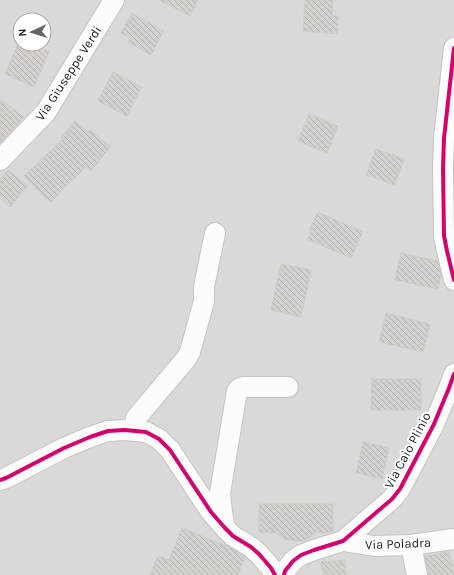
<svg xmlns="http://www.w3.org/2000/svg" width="454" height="575" font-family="Karla,sans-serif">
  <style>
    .residential { fill: #dbd9d7; fill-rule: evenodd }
    .building { fill: url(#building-back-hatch); stroke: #cfccc7 }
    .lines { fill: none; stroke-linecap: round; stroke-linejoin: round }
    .minor-casing { stroke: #c4c4c2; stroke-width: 22 }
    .minor { stroke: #fcfcfb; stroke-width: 20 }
    .cycleway-casing { stroke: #fff; stroke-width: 6 }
    .cycleway { stroke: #d6006c; stroke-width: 4 }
    .labels { text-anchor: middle; stroke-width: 4; stroke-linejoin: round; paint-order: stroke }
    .street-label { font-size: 13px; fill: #1d1d1d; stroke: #fff }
  </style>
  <defs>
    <pattern id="building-back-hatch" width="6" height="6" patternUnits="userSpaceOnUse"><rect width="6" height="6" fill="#d3d0cd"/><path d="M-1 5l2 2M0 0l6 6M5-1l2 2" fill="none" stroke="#b5b2b0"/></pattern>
  </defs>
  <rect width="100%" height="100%" fill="#eceae6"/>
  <path class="residential" d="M 0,0 L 454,0 L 454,575 L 0,575 ZM 20,20 L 44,20 L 44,44 L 20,44 Z"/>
  <g class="building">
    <path d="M 159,0 L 198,0 L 190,16 Z"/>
    <path d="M 305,0 L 333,0 L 332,16 L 338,16 L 337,34 L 303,31 Z"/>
    <path d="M 132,13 L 164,31 L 151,55 L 128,42 L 130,38 L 121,33 Z"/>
    <path d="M 18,44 L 30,44 L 49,52 L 34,87 L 5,74 Z"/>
    <path d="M 113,72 L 142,87 L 127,116 L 98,101 Z"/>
    <path d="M 0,99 L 24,117 L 19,123 L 0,143 Z"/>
    <path d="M 309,114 L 338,126 L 327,153 L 298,141 Z"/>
    <path d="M 75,121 L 88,132 L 90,130 L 111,147 L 91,171 L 86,167 L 50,203 L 24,176 L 63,139 L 61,138 Z"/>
    <path d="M 376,149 L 404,159 L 395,185 L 366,175 Z"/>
    <path d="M 8,170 L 28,186 L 10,207 L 0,198 L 0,179 Z"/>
    <path d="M 318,212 L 363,232 L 351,258 L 307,239 L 311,231 L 309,230 Z"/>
    <path d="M 401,253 L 438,261 L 441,275 L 438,289 L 395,280 Z"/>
    <path d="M 281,264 L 311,270 L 301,317 L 271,310 Z"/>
    <path d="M 386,313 L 430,324 L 423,352 L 379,342 Z"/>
    <path d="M 372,379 L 421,379 L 421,410 L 371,410 Z"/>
    <path d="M 363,442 L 389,448 L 382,479 L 356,473 Z"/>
    <path d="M 259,504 L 333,504 L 333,532 L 319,533 L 318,531 L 304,541 L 287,540 L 276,533 L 259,532 Z"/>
    <path d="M 182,528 L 229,547 L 244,556 L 245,557 L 238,575 L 150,575 L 158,556 L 169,560 Z"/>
    <path d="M 449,551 L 454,570 L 454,575 L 428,575 L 425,557 Z"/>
    <path d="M 345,560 L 346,575 L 323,575 L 321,562 Z"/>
  </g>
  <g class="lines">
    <g class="minor-casing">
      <g id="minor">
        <path d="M 454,48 L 444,138 L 443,168 L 444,236 L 447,251 L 454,280"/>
        <path d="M 0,160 L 46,112 L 114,0"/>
        <path d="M 134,430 L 136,418 L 186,359 L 190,352 L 204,301 L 204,287 L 215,233"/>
        <path d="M 0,480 L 6,478 L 64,448 L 90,437 L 108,431 L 125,430 L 146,432 L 159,439 L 170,450 L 211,512 L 225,528 L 233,536 L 251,547 L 259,554 L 271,568 L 275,575"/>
        <path d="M 225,528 L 222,512 L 220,493 L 237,391 L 240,388 L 244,387 L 288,387"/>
        <path d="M 343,541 L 374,546 L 411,545 L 454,539"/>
        <path d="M 411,545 L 417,575"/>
        <path d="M 284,575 L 285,571 L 293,561 L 301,555 L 314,550 L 343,541 L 392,499 L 400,489 L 434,424 L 449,388 L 454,374"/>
      </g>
    </g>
    <use href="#minor" class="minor"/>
    <g class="cycleway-casing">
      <g id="cycleway">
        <path d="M 454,48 L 444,138 L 443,168 L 444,236 L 447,251 L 454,280"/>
        <path d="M 0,480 L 6,478 L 64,448 L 90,437 L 108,431 L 125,430 L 146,432 L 159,439 L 170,450 L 211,512 L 225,528 L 233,536 L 251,547 L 259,554 L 271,568 L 275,575"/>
        <path d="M 284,575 L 285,571 L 293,561 L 301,555 L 314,550 L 343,541 L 392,499 L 400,489 L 434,424 L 449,388 L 454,374"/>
      </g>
    </g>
    <use href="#cycleway" class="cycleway"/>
  </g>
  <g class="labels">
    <g class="street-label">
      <text transform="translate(68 73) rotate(-57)" y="5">Via Giuseppe Verdi</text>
      <text transform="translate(407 450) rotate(-62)" y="5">Via Caio Plinio</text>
      <text transform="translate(398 543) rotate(-2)" y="5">Via Poladra</text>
    </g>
  </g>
  <g transform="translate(32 32) rotate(266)"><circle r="19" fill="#ffffff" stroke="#a5a5a5"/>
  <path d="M0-3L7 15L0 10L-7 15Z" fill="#656563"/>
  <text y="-6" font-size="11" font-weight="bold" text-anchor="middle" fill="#1d1d1d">N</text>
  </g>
</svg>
